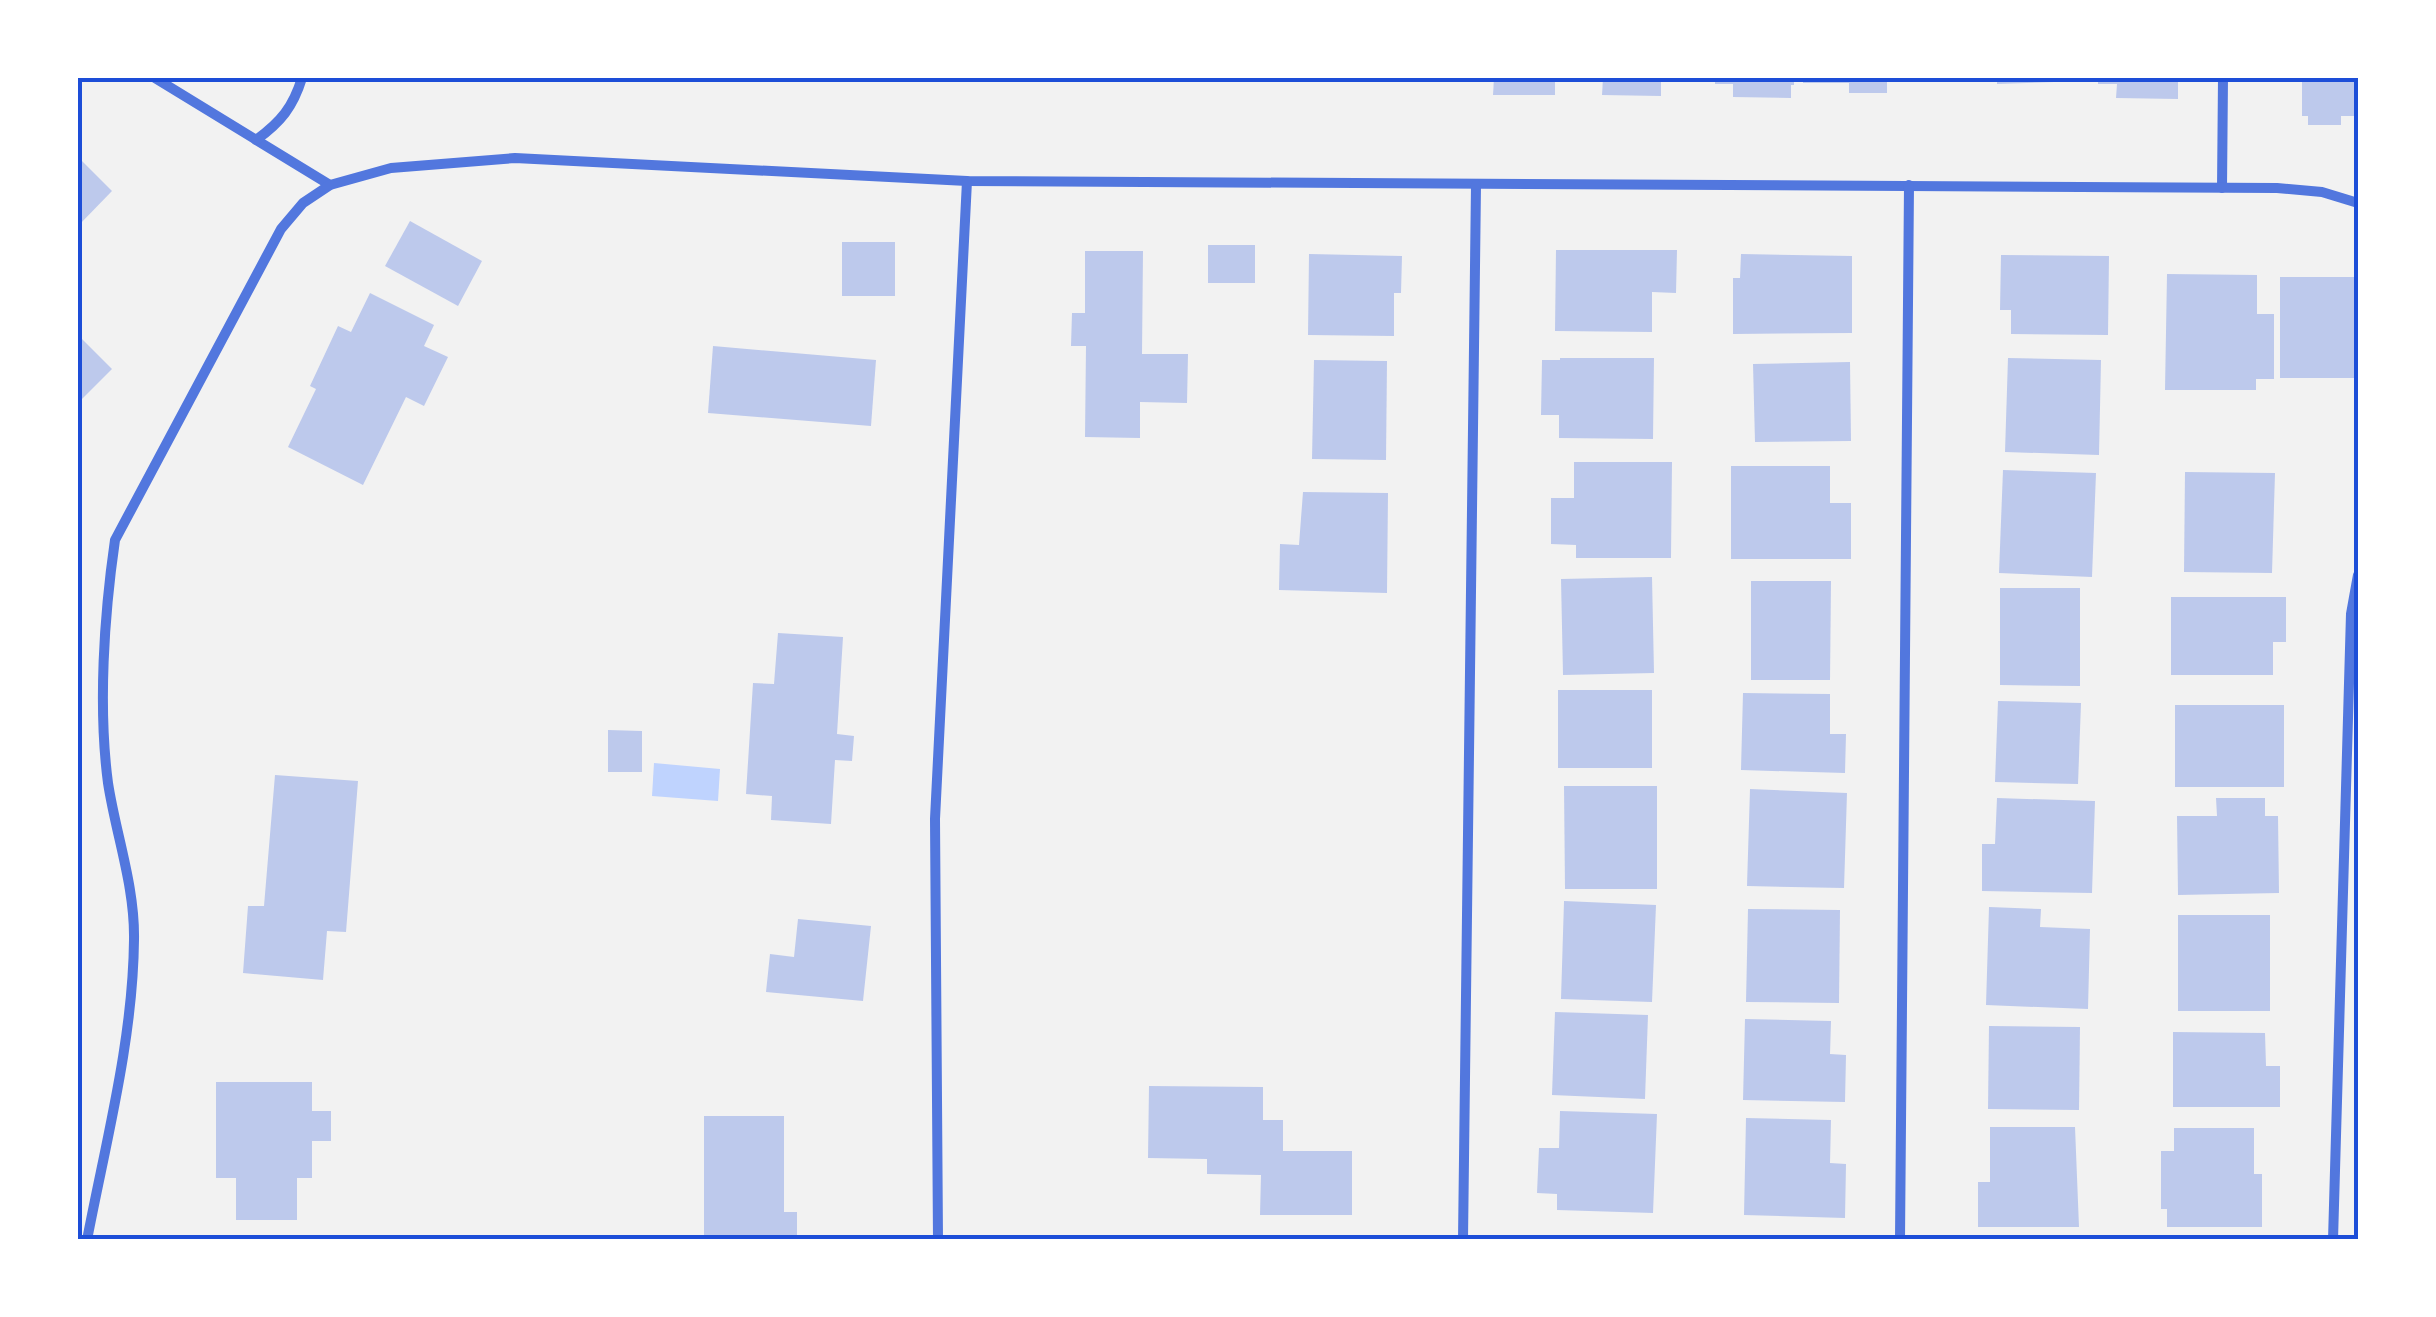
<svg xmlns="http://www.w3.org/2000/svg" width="2436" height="1317" font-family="'IBM Plex Serif',serif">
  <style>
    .water { fill: #bfd3fe }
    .building { fill: #bdc9ec }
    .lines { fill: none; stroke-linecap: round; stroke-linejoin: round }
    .minor { stroke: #5277de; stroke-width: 10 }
    .neatline { fill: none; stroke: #1d4ed8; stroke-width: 4 }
  </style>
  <rect width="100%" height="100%" fill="#f2f2f2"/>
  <path class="water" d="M 654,763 L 720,769 L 718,801 L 652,796 Z"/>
  <g class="building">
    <path d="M 1494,78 L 1555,78 L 1555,95 L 1493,95 Z"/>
    <path d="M 1603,78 L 1661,78 L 1661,96 L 1602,95 Z"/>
    <path d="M 1715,78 L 1794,78 L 1794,85 L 1791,85 L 1791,98 L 1733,97 L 1733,84 L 1715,84 Z"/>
    <path d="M 1803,78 L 1887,78 L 1887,93 L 1849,93 L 1849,83 L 1803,83 Z"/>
    <path d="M 1997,78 L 2084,78 L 2084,81 L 1997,84 Z"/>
    <path d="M 2098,78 L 2178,78 L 2178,99 L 2116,98 L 2117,84 L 2098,84 Z"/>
    <path d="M 2302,78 L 2358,78 L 2358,116 L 2341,116 L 2341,125 L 2308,125 L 2308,116 L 2302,116 Z"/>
    <path d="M 78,157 L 112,191 L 78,226 Z"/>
    <path d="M 410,221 L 482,261 L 458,306 L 385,266 Z"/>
    <rect x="842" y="242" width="53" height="54"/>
    <rect x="1208" y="245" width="47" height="38"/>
    <path d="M 1556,250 L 1677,250 L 1676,293 L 1652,292 L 1652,332 L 1555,331 Z"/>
    <path d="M 1085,251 L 1143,251 L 1142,354 L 1188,354 L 1187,403 L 1140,402 L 1140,438 L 1085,437 L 1086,346 L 1071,346 L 1072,313 L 1085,313 Z"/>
    <path d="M 1309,254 L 1402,256 L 1401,293 L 1394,293 L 1394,336 L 1308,335 Z"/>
    <path d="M 1741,254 L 1852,256 L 1852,333 L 1733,334 L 1733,278 L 1740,278 Z"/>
    <path d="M 2001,255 L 2109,256 L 2108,335 L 2011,334 L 2011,310 L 2000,310 Z"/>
    <path d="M 2167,274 L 2257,275 L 2257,314 L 2274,314 L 2274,379 L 2256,379 L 2256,390 L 2165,390 Z"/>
    <rect x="2280" y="277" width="78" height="101"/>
    <path d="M 370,293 L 434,325 L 424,346 L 448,357 L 424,406 L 406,397 L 363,485 L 288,447 L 316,389 L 310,386 L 338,326 L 351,332 Z"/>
    <path d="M 78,335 L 112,369 L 78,403 Z"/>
    <path d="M 713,346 L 876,360 L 871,426 L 708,413 Z"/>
    <path d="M 1560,358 L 1654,358 L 1653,439 L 1559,438 L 1559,415 L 1541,415 L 1542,360 L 1560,360 Z"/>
    <path d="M 2008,358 L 2101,360 L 2099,455 L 2005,452 Z"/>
    <path d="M 1314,360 L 1387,361 L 1386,460 L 1312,459 Z"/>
    <path d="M 1850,362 L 1851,441 L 1755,442 L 1753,364 Z"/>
    <path d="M 1574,462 L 1672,462 L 1671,558 L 1576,558 L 1576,545 L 1551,544 L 1551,498 L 1574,498 Z"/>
    <path d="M 1731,466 L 1830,466 L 1830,503 L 1851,503 L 1851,559 L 1731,559 Z"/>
    <path d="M 2003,470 L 2096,473 L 2092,577 L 1999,573 Z"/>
    <path d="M 2185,472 L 2275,473 L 2272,573 L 2184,572 Z"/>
    <path d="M 1303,492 L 1388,493 L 1387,593 L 1279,590 L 1280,544 L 1299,545 Z"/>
    <path d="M 1652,577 L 1654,673 L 1563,675 L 1561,579 Z"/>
    <path d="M 1751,581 L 1831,581 L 1830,680 L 1751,680 Z"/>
    <path d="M 2000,588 L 2080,588 L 2080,686 L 2000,685 Z"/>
    <path d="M 2171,597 L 2286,597 L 2286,642 L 2273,642 L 2273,675 L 2171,675 Z"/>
    <path d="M 778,633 L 843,637 L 837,734 L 854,736 L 852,761 L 835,760 L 831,824 L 771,820 L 772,796 L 746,794 L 753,683 L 774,684 Z"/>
    <rect x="1558" y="690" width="94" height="78"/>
    <path d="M 1743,693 L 1830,694 L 1830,734 L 1846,734 L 1845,773 L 1741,770 Z"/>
    <path d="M 1998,701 L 2081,703 L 2078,784 L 1995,782 Z"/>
    <rect x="2175" y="705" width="109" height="82"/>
    <path d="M 608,730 L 642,731 L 642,772 L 608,772 Z"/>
    <path d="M 275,775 L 358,781 L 346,932 L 327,931 L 323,980 L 243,973 L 248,906 L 264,906 Z"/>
    <path d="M 1564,786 L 1657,786 L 1657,889 L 1565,889 Z"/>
    <path d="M 1750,789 L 1847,793 L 1844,888 L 1747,886 Z"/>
    <path d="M 1997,798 L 2095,801 L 2092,893 L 1982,891 L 1982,844 L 1995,844 Z"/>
    <path d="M 2216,798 L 2265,798 L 2265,816 L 2278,816 L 2279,893 L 2178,895 L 2177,816 L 2217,816 Z"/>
    <path d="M 1564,901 L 1656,905 L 1652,1002 L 1561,999 Z"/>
    <path d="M 1989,907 L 2041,909 L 2040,927 L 2090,929 L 2088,1009 L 1986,1005 Z"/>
    <path d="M 1748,909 L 1840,910 L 1839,1003 L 1746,1002 Z"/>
    <rect x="2178" y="915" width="92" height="96"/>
    <path d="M 798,919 L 871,926 L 863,1001 L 766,992 L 770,954 L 794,957 Z"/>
    <path d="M 1555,1012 L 1648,1015 L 1645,1099 L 1552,1095 Z"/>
    <path d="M 1745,1019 L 1831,1021 L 1830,1054 L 1846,1055 L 1845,1102 L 1743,1100 Z"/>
    <path d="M 1989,1026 L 2080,1027 L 2079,1110 L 1988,1109 Z"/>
    <path d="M 2173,1032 L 2265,1033 L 2266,1066 L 2280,1066 L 2280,1107 L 2173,1107 Z"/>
    <path d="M 216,1082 L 312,1082 L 312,1111 L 331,1111 L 331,1141 L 312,1141 L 312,1178 L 297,1178 L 297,1220 L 236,1220 L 236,1178 L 216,1178 Z"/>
    <path d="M 1149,1086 L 1263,1087 L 1263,1120 L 1283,1120 L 1283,1151 L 1352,1151 L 1352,1215 L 1260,1215 L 1261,1175 L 1207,1174 L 1207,1159 L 1148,1158 Z"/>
    <path d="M 1560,1111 L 1657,1114 L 1653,1213 L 1557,1210 L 1557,1194 L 1537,1193 L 1539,1148 L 1559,1148 Z"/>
    <path d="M 704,1116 L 784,1116 L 784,1212 L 797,1212 L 797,1240 L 704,1240 Z"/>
    <path d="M 1746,1118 L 1831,1120 L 1830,1163 L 1846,1164 L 1845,1218 L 1744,1215 Z"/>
    <path d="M 1990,1127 L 2075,1127 L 2079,1227 L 1978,1227 L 1978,1182 L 1990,1182 Z"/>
    <path d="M 2174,1128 L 2254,1128 L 2254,1174 L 2262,1174 L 2262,1227 L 2167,1227 L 2167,1209 L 2161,1209 L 2161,1151 L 2174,1151 Z"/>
  </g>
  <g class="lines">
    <g class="minor">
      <path d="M 155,78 L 330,185"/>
      <path d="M 256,140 C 281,122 293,107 302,78"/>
      <path d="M 2222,188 L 2223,78"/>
      <path d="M 87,1240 C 106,1141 133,1040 134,940 C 135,886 116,835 108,783 C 98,707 104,616 115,540 L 281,229 L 303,203 L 330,185 L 391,168 L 515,158 L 967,181 L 2277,188 L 2322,192 L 2358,203"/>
      <path d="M 938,1240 L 935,819 L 967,181"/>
      <path d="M 1463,1240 L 1476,185"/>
      <path d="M 1900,1240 L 1909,185"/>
      <path d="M 2333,1240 L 2351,614 L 2358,575"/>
    </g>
  </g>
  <rect width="2436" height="1317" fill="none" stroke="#ffffff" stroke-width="160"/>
  <rect x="80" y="80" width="2276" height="1157" class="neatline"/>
</svg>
